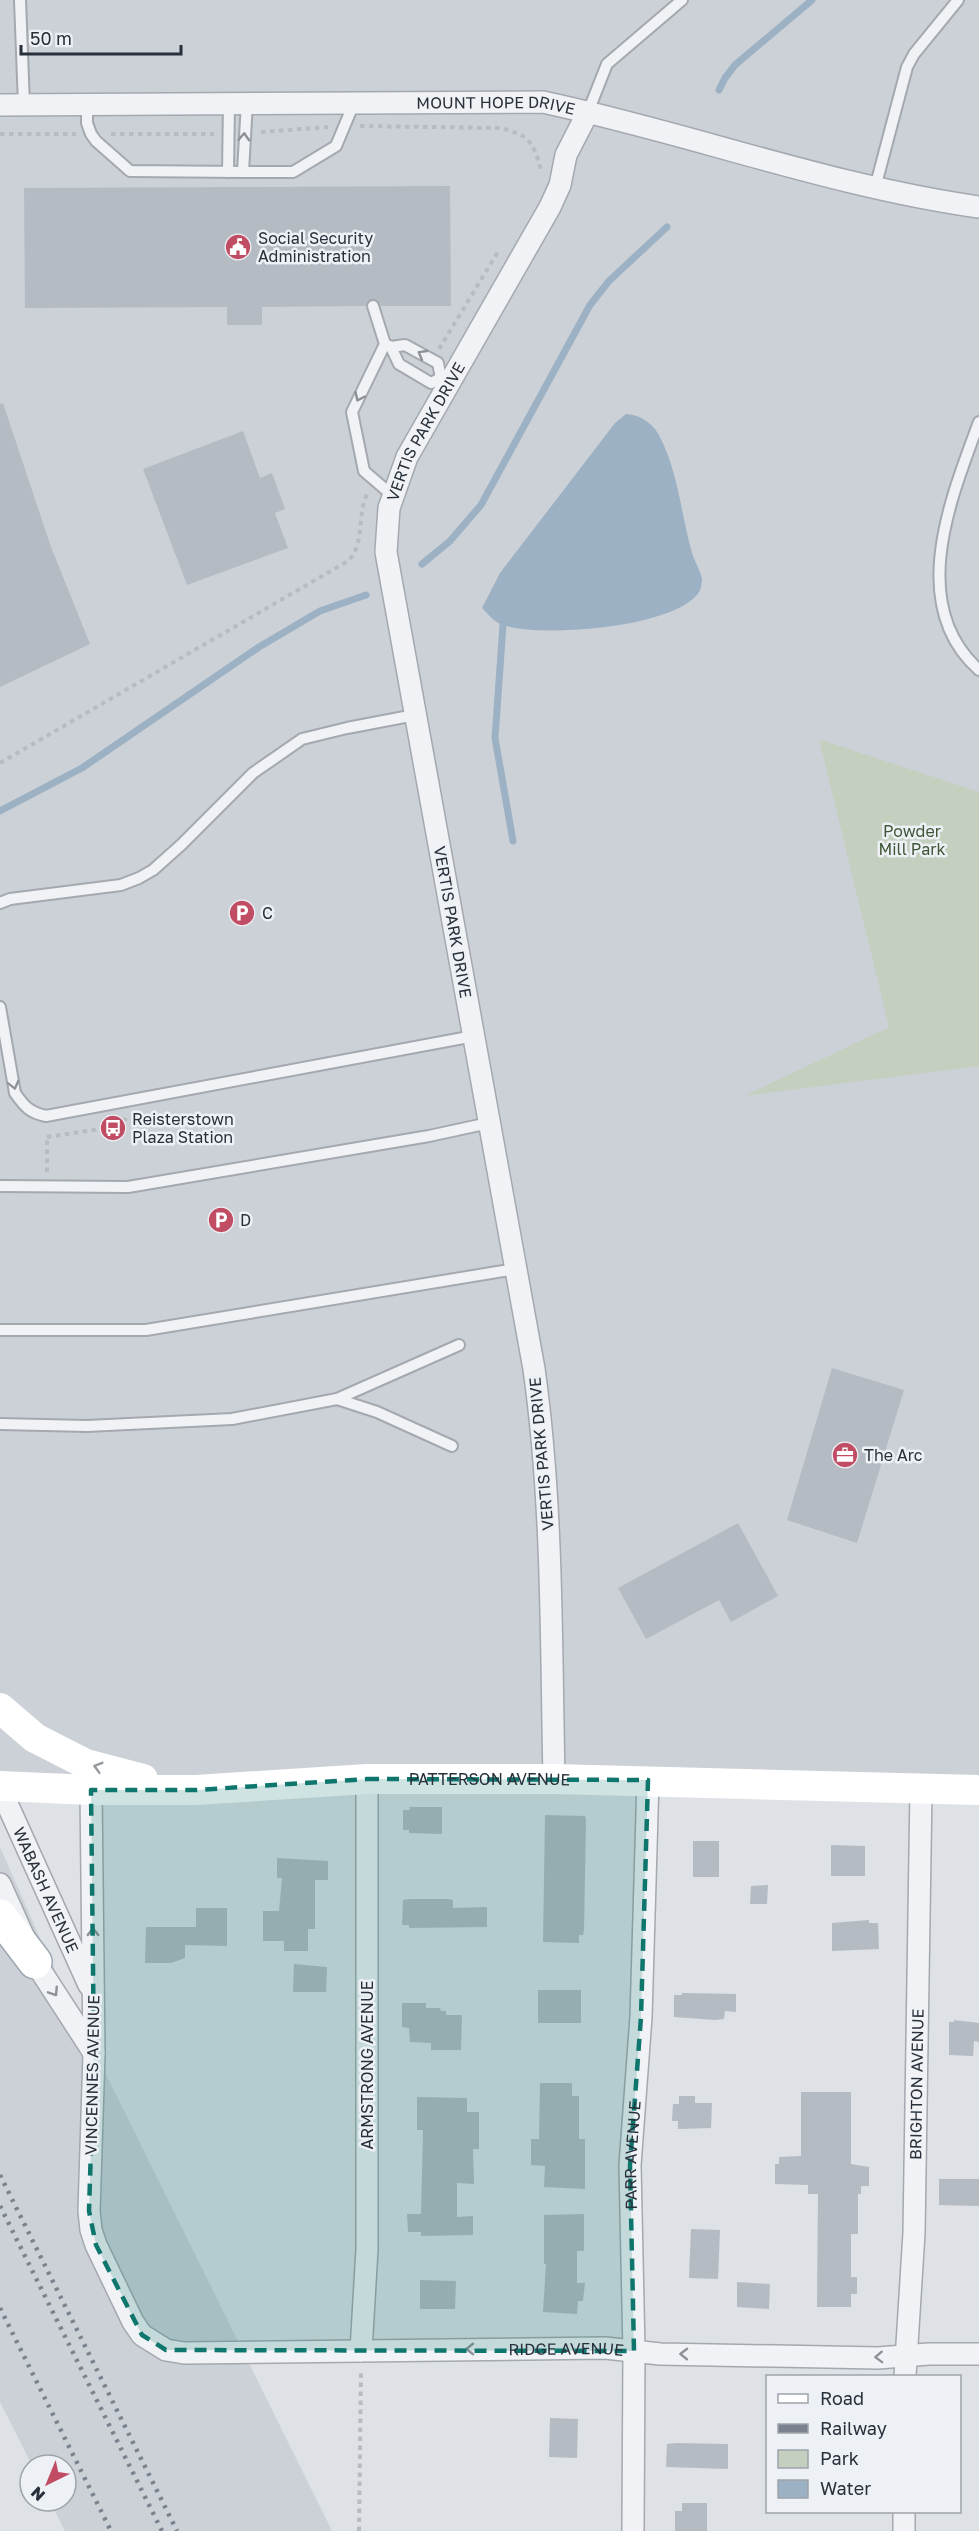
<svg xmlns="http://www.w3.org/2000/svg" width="979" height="2531" font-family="'Golos Text',sans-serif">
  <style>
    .built { fill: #ccd1d7 }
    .green { fill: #c4cfc0 }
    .water { fill: #9cb1c3 }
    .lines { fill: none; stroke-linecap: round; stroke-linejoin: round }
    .stream { stroke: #9cb1c3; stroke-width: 7 }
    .building { fill: #b5bbc2 }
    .service-casing { stroke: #a4a8af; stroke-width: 14 }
    .minor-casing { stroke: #a4a8af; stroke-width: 24 }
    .primary-casing { stroke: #9ea6b0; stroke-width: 36 }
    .path { stroke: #b8bcc1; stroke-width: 4; stroke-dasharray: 4.5 4.5; stroke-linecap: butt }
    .service { stroke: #f0f2f5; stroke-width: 10 }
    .minor { stroke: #f0f2f5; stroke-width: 21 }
    .secondary { stroke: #fff; stroke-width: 30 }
    .primary { stroke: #fff; stroke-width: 33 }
    .rail { stroke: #79828e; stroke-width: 4.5; stroke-dasharray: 3 6; stroke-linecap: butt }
    .oneway { stroke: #8c9198 }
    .oneway2 { stroke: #94989d }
    .marked { fill: #0f766e; fill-opacity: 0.2; stroke: #0f766e; stroke-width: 4.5; stroke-dasharray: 12 8; stroke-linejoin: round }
    .labels { text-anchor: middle; stroke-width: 5; stroke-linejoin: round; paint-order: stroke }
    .street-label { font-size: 16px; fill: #28303b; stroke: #edf0f4 }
    .poi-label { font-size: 16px; fill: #28303b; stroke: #edf0f4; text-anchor: start }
    .park-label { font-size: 16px; fill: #3f5537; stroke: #edf0f4 }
  </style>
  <rect width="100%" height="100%" fill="#dee1e6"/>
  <g class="built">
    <path d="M 0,0 L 979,0 L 979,1796 L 0,1785 Z"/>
    <path d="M 0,1847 L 43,1945 L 80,2022 L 332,2531 L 65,2531 L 50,2501 L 66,2501 L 66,2465 L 32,2465 L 0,2402 Z"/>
  </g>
  <path class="green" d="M 819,739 L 979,792 L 979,1066 L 744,1096 L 889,1027 Z"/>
  <path class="water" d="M 626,414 C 642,415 655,425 661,439 C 678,473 681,513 691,549 C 693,559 700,569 702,579 C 702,582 701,589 699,592 C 676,628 540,638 503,625 C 494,622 488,614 482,608 L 500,573 L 615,423 Z"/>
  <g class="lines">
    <g class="stream">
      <path d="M 719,90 L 725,78 L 735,65 L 812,0"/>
      <path d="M 422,564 L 450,541 L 481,505 L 590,305 L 609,281 L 667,227"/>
      <path d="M 503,625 L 495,738 L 513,841"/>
      <path d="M 0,811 L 82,768 L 259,647 L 320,611 L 366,595"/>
    </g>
  </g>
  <g class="building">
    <path d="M 450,186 L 451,306 L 381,306 L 374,299 L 368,301 L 366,306 L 262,307 L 262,325 L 227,325 L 227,307 L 25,308 L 24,188 Z"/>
    <path d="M 3,403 L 51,547 L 90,644 L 0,687 L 0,404 Z"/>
    <path d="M 243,431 L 260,478 L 272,473 L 285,509 L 275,513 L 288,548 L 187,585 L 143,469 Z"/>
    <path d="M 832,1368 L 904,1390 L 857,1543 L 787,1520 Z"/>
    <path d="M 738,1523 L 778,1596 L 731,1622 L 719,1600 L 646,1639 L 618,1588 Z"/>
    <path d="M 409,1807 L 442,1807 L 442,1834 L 409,1833 L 409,1830 L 403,1830 L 403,1810 L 410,1810 Z"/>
    <path d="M 545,1815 L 585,1816 L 586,1820 L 584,1930 L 583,1935 L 579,1935 L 579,1943 L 543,1942 Z"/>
    <rect x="693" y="1841" width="26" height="36"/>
    <path d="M 831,1845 L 865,1846 L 865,1876 L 831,1876 Z"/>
    <path d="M 277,1858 L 328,1861 L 328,1880 L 315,1880 L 315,1929 L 308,1929 L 308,1951 L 284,1951 L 284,1941 L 263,1941 L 263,1911 L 279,1911 L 282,1878 L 277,1878 Z"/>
    <path d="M 768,1885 L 767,1904 L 750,1904 L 751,1886 Z"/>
    <path d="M 409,1899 L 448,1899 L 453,1900 L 453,1908 L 487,1907 L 487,1927 L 409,1928 L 409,1925 L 402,1925 L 403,1900 Z"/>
    <path d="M 196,1908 L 227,1908 L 227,1946 L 185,1945 L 185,1958 L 171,1963 L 145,1963 L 146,1927 L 196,1927 Z"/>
    <path d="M 869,1920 L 869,1923 L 878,1923 L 879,1949 L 832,1951 L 832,1923 Z"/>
    <path d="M 294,1964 L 327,1967 L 326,1992 L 293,1992 Z"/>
    <rect x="538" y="1990" width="43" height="33"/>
    <path d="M 682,1993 L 736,1994 L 736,2012 L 725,2011 L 724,2019 L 715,2020 L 674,2017 L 674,1995 L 682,1995 Z"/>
    <path d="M 402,2003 L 426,2003 L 426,2008 L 440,2008 L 441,2011 L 446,2011 L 446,2015 L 462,2015 L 461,2050 L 431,2050 L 431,2043 L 410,2042 L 409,2028 L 402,2027 Z"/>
    <path d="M 954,2020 L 979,2023 L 979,2042 L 974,2041 L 973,2056 L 949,2055 L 949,2022 L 954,2022 Z"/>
    <path d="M 540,2083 L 572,2083 L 572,2096 L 579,2096 L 579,2139 L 585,2139 L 585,2189 L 544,2187 L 545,2166 L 531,2165 L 531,2139 L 539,2139 Z"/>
    <path d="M 801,2092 L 851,2092 L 851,2164 L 869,2167 L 869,2186 L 861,2186 L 861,2194 L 858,2194 L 858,2234 L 851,2234 L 851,2277 L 857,2277 L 857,2294 L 851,2294 L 851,2307 L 817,2307 L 818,2194 L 808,2194 L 808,2185 L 775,2184 L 775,2164 L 779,2164 L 779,2157 L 801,2156 Z"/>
    <path d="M 679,2096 L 695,2096 L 695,2103 L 712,2103 L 711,2128 L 678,2129 L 678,2121 L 672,2121 L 673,2104 L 679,2104 Z"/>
    <path d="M 417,2097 L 467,2098 L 467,2112 L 479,2112 L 479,2149 L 473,2149 L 474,2184 L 457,2183 L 457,2217 L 473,2216 L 473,2235 L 421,2236 L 421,2232 L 408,2232 L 407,2214 L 421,2214 L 423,2130 L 417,2130 Z"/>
    <path d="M 939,2179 L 979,2179 L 979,2206 L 939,2205 Z"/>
    <path d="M 584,2214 L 584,2251 L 577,2251 L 577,2283 L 585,2283 L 583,2301 L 578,2301 L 577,2314 L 543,2312 L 546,2264 L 544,2264 L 544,2215 Z"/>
    <path d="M 691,2229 L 720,2230 L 718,2279 L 689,2278 Z"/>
    <path d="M 420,2280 L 456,2281 L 455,2309 L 420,2309 Z"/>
    <path d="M 737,2282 L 770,2284 L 769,2309 L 737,2307 Z"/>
    <path d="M 550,2418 L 578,2419 L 577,2458 L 549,2457 Z"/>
    <path d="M 676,2443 L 728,2444 L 728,2469 L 666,2467 L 667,2444 Z"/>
    <path d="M 682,2503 L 707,2503 L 707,2531 L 675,2531 L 675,2511 L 682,2511 Z"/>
  </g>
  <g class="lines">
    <g class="service-casing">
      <g id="service">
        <path d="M 20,0 L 24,105"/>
        <path d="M 87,104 L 87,123 L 91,134 L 96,141 L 130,171 L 243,172 L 293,172 L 336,146 L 354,103"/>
        <path d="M 588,112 L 607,64 L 682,0"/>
        <path d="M 228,172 L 229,102"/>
        <path d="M 243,172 L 247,102"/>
        <path d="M 875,188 L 907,67 L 914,54 L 958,0"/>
        <path d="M 373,306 L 385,344 L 352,412 L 364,471 L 393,496"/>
        <path d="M 385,344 L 391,347 L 405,345 L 438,363 L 441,378"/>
        <path d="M 391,347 L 399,364 L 431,383 L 441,378"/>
        <path d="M 979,422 C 951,498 906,605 979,670"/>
        <path d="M 0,903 L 10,899 L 121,885 L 139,878 L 153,870 L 181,845 L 253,773 L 302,739 L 347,728 L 415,715"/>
        <path d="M 0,1007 L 15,1093 C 24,1106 30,1113 46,1116 L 474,1036"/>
        <path d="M 0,1186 L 128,1187 L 429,1136 L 489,1123"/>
        <path d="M 0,1330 L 146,1330 L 515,1269"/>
        <path d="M 337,1399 L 377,1412 L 452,1446"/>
        <path d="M 0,1424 L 87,1426 L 232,1419 L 337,1399 L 459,1345"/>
      </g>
    </g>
    <g class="minor-casing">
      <g id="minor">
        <path id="s1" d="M 0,105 L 543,102 C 689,133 830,186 979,207"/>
        <path id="s2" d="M 554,1779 C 551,1642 553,1504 534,1369 L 386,552 L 389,508 L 407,457 L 550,207 L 560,185 L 566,155 L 588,112"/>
        <path id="s3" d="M 0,1788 L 89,1985"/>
        <path id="s4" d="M 91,1790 L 94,2054 L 89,2211 L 91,2230 L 96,2245 L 133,2322 L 142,2335 L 166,2350 L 184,2353 L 605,2348 L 660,2354 L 878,2358 L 929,2354 L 979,2354"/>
        <path d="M 0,1884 L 35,1962 L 94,2053"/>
        <path d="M 361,2351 L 367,2249 L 367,1779"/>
        <path id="s5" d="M 905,2376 L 914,2233 L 921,1789"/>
        <path id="s6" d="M 633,2531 L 634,2351 L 630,2165 L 641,2017 L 648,1780"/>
        <path d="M 904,2531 L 904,2512"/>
      </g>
    </g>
    <g class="primary-casing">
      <path id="primary" d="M 0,1916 L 35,1962"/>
    </g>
    <g class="path">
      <path d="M 360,126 L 500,128 C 529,135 533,141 541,170"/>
      <path d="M 261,132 L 328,127"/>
      <path d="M 0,134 L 76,134"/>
      <path d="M 111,134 L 214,134"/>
      <path d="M 439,349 L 499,250"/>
      <path d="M 0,763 L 348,561 C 366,543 356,514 368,492"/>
      <path d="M 47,1137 L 120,1126 L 126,1118"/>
      <path d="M 47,1172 L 47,1137"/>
      <path d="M 359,2531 L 361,2370"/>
    </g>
    <use href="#service" class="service"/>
    <use href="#minor" class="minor"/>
    <g class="secondary">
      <path d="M 0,1708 L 35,1738 L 86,1764 L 143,1779"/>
      <path id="s7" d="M 0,1786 L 91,1790 L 196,1790 L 367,1779 L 554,1779 L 979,1790"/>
    </g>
    <use href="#primary" class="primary"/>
    <g class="rail">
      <path d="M 0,2175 L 177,2531"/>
      <path d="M 0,2206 L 162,2531"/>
      <path d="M 0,2308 L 111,2531"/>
    </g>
  </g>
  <defs><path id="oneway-chevron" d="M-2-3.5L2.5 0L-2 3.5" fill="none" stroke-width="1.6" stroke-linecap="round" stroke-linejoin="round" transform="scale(1.5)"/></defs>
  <g class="oneway">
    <use href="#oneway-chevron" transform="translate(244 137) rotate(-87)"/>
    <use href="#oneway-chevron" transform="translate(422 354) rotate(-150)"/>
    <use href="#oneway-chevron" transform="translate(359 397) rotate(115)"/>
    <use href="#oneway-chevron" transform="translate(14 1085) rotate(76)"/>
    <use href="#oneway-chevron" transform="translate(93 1932) rotate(-91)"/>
    <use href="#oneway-chevron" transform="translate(54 1992) rotate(57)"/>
    <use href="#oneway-chevron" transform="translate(470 2349) rotate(179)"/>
    <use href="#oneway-chevron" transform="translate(684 2354) rotate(-179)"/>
    <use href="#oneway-chevron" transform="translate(879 2357) rotate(178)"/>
  </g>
  <use class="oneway2" href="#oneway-chevron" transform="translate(98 1767) rotate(-164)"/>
  <path class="marked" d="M 367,1779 L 648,1780 L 641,2017 L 630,2165 L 634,2351 L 166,2350 L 142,2335 L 96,2245 L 89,2211 L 94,2054 L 91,1790 L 196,1790 Z"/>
  <defs>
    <g id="civic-disc" transform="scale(1.35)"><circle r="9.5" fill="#c14d65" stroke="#edf0f4"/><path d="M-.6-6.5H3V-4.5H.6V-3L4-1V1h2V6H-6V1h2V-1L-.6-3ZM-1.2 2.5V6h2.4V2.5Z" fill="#fff"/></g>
    <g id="parking-disc" transform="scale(1.35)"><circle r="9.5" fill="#c14d65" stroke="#edf0f4"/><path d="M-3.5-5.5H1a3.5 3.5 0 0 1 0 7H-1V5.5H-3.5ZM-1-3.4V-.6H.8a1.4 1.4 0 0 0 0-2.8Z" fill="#fff"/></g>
    <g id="bus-disc" transform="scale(1.35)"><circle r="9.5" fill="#c14d65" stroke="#edf0f4"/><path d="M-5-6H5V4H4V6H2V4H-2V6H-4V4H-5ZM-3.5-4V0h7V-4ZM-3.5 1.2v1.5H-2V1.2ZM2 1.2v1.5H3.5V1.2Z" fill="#fff"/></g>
    <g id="office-disc" transform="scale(1.35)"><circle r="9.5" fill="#c14d65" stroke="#edf0f4"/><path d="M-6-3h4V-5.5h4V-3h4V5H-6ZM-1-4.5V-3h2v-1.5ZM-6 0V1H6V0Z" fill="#fff"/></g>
  </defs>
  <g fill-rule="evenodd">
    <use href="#civic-disc" x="238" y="247"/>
    <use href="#parking-disc" x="242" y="913"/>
    <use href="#bus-disc" x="113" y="1128"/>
    <use href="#parking-disc" x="221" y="1220"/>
    <use href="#office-disc" x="845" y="1455"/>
  </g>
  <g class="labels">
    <g class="street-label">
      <text dy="6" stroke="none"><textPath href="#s1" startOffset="496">MOUNT HOPE DRIVE</textPath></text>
      <text dy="6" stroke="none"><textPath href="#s2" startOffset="1370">VERTIS PARK DRIVE</textPath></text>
      <text transform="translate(453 922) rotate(80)" y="6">VERTIS PARK DRIVE</text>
      <text transform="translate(541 1454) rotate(-95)" y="6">VERTIS PARK DRIVE</text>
      <text dy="6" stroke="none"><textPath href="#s7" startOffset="490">PATTERSON AVENUE</textPath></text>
      <text dy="6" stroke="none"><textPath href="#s3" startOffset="112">WABASH AVENUE</textPath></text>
      <text transform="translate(367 2065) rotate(-90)" y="6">ARMSTRONG AVENUE</text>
      <text transform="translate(92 2075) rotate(-89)" y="6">VINCENNES AVENUE</text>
      <text dy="6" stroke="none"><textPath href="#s5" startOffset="292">BRIGHTON AVENUE</textPath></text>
      <text dy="6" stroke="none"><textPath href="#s6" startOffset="376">PARR AVENUE</textPath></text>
      <text dy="6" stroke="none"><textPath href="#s4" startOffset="986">RIDGE AVENUE</textPath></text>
    </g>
    <g class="poi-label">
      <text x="258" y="244">Social Security<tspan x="258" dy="18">Administration</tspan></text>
      <text x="262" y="919">C</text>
      <text x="132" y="1125">Reisterstown<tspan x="132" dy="18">Plaza Station</tspan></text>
      <text x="240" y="1226">D</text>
      <text x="864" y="1461">The Arc</text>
    </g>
    <g class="park-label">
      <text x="912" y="837">Powder<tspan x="912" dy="18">Mill Park</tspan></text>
    </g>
  </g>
  <rect x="766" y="2375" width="195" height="138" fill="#edf0f4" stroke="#9ea3aa" stroke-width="1.5"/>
  <rect x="778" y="2394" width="30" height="9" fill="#ffffff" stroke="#9ea3aa" stroke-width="1.5"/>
  <text x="820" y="2405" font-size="18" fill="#28303b">Road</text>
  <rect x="778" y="2424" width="30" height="9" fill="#79828e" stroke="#9ea3aa" stroke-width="1.5"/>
  <text x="820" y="2435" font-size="18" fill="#28303b">Railway</text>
  <rect x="778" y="2450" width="30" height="18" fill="#c4cfc0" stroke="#9ea3aa" stroke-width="1.5"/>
  <text x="820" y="2465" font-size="18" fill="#28303b">Park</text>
  <rect x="778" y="2480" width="30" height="18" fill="#9cb1c3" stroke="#9ea3aa" stroke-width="1.5"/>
  <text x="820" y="2495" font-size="18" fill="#28303b">Water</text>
  <g transform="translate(48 2483) rotate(223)"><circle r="28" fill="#edf0f4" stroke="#9ea3aa" stroke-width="1.5"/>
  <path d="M0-4.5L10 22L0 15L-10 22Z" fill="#c14d65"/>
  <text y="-9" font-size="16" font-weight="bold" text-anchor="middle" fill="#28303b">N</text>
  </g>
  <path d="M21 45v9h160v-9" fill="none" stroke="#28303b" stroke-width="3"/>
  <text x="30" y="45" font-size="18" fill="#28303b" stroke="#edf0f4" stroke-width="4.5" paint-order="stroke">50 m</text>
</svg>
